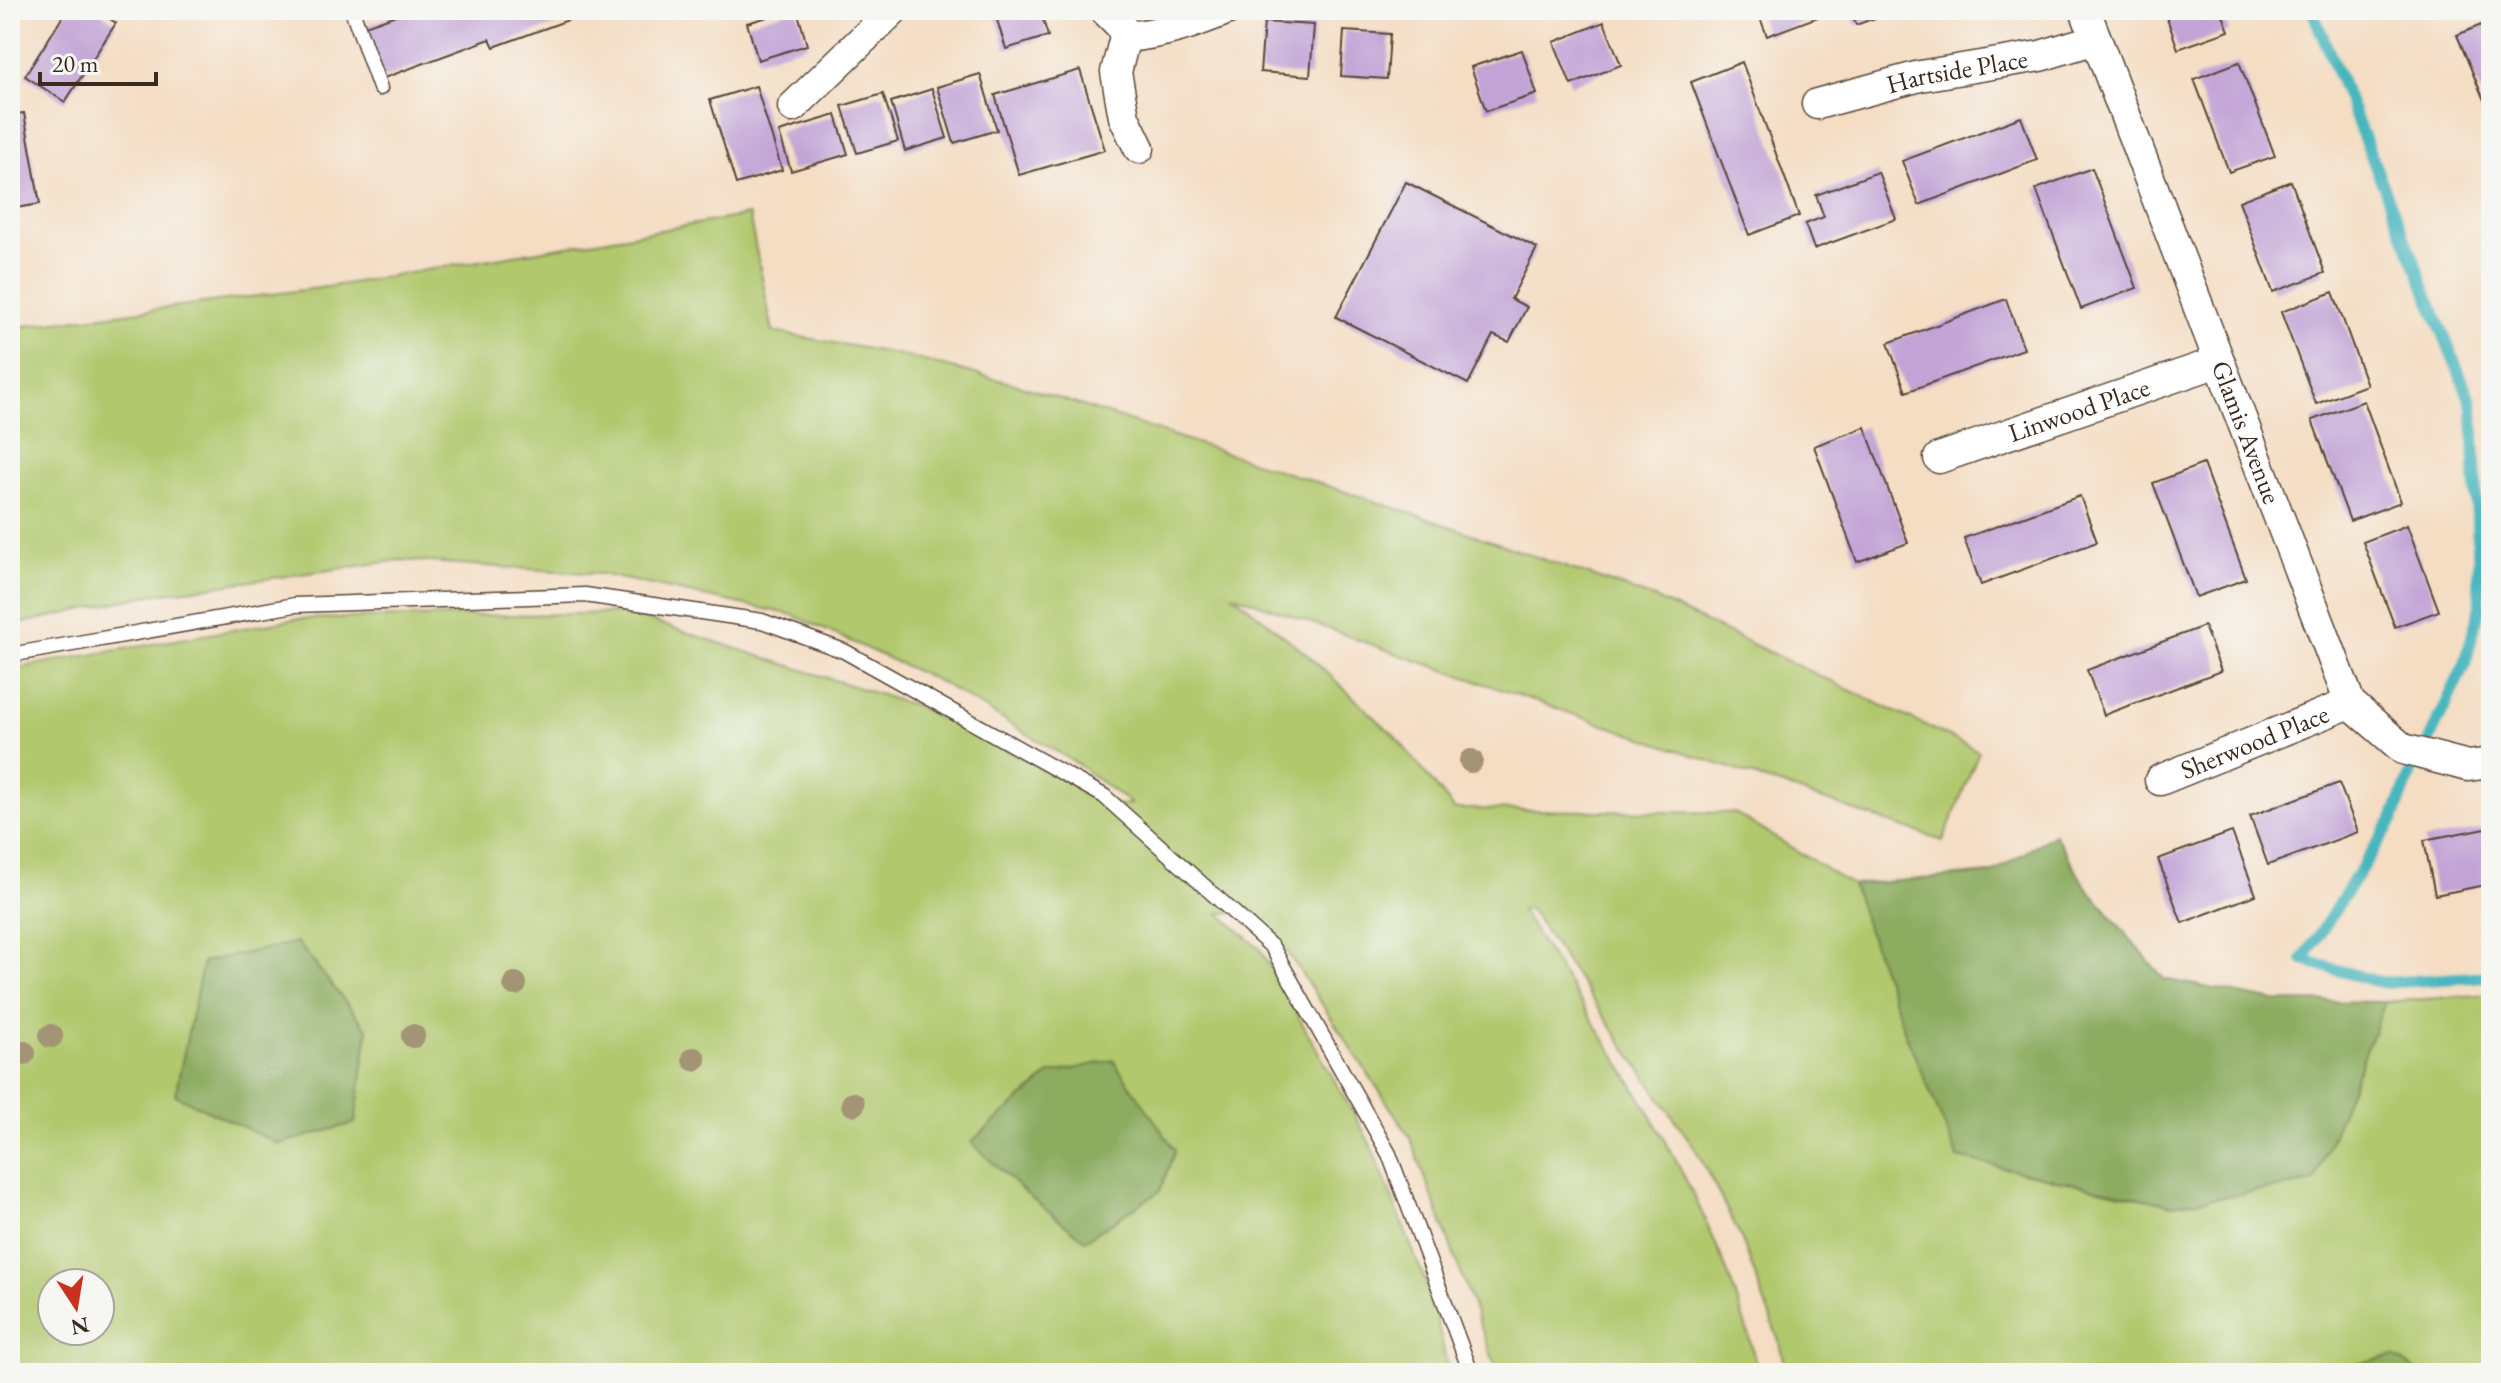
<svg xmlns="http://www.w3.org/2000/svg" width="2501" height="1383" font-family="'EB Garamond',serif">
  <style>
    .green { fill: #b1c86d; stroke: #767946; stroke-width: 2; fill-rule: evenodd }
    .forest { fill: #8cac60; stroke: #646b3f; stroke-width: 2 }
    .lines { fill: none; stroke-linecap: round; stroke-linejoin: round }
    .stream { stroke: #47b6be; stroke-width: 12 }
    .building { fill: #c1a3d6 }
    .lane-casing { stroke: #574537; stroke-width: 17 }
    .street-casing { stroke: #574537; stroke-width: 33 }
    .lane { stroke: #fff; stroke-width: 14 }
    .street { stroke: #fff; stroke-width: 30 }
    .tree { fill: #a29475 }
    .labels { text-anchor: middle; stroke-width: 8; stroke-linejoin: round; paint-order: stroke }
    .street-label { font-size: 26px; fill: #3b2a1e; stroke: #f6f6f2 }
  </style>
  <rect width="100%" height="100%" fill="#f6f6f2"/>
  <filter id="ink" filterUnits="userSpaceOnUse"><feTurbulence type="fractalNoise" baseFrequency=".0125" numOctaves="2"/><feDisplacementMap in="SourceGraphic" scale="16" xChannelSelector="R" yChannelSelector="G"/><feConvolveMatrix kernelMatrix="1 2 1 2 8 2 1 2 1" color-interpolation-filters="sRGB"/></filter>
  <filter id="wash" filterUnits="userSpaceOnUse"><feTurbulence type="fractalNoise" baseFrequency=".006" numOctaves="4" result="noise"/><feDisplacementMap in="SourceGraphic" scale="32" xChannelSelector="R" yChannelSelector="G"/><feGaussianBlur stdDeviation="1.8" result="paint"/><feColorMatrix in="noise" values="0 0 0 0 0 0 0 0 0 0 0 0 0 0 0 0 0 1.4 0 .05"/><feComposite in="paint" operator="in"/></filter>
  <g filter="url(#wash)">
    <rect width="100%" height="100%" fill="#f4ddc3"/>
    <path class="green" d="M 749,215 L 773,332 L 896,354 L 1015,384 L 1420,516 L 1654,598 L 1979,751 L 1943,841 L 1392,652 L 1232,594 L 1310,657 L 1395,736 L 1454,809 L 1735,813 L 1852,885 L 1908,1040 L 2313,1182 L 2385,1002 L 2491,994 L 2491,1373 L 1787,1373 L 1781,1347 L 1741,1237 L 1696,1150 L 1530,909 L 1521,910 C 1614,1055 1720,1202 1758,1373 L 1498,1373 L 1410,1137 L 1278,938 L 1252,912 L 1219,913 L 1260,949 L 1370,1143 L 1431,1296 L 1449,1373 L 10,1373 L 10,669 L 295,619 L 626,613 L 915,706 L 1118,805 L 1131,804 L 1076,763 L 940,682 L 793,615 L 600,574 L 401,560 L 144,596 L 10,626 L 10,328 L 327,287 ZM 52,1283 L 100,1283 L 100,1331 L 52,1331 Z"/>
    <g class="forest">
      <path d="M 2055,834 L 2084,884 L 2164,979 L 2275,1001 L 2385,1002 L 2314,1182 L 2172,1205 L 1958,1158 L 1908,1040 L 1852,885 L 1992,873 Z"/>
      <path d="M 297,942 L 368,1030 L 355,1123 L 279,1144 L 175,1095 L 203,962 Z"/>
      <path d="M 1113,1060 L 1175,1150 L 1160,1191 L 1085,1240 L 1024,1192 L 971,1142 L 1050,1074 Z"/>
      <path d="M 2394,1356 L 2420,1373 L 2324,1373 L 2327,1370 Z"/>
    </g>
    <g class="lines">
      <g class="stream">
        <path d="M 2312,10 L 2473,407 L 2480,606 L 2465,664 L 2430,738"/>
        <path d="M 2411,772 L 2393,819 L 2303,960 L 2382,983 L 2491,976"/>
      </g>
    </g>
    <g id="blocks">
      <g class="building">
        <path d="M 67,10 L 97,10 L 116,23 L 65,102 L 25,76 Z"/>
        <path d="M 397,10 L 580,10 L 582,15 L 494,47 L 490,39 L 384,78 L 365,26 L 399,14 Z"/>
        <path d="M 792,10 L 797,10 L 807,45 L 758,60 L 747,23 Z"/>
        <path d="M 994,10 L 1040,10 L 1048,36 L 1006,49 Z"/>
        <path d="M 1757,10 L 1825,10 L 1826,14 L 1767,36 Z"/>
        <path d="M 1851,10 L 1897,10 L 1856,25 Z"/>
        <path d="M 2164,10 L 2221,10 L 2229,31 L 2178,49 Z"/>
        <path d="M 2491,21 L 2491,117 L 2457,35 Z"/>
        <path d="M 1264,22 L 1314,25 L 1310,76 L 1260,72 Z"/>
        <path d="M 1604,22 L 1621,65 L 1571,85 L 1554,42 Z"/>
        <path d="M 1344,31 L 1390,34 L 1387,79 L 1341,76 Z"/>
        <path d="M 1522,50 L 1537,94 L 1486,111 L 1471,67 Z"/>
        <path d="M 1742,62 L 1799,216 L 1749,235 L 1691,82 Z"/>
        <path d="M 2239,62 L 2275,156 L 2229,172 L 2194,79 Z"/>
        <path d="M 1080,70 L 1105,150 L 1019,175 L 995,95 Z"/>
        <path d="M 980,74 L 997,130 L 954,143 L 937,87 Z"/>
        <path d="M 756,86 L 782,170 L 736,184 L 710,100 Z"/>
        <path d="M 932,89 L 947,138 L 905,151 L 891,102 Z"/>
        <path d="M 883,94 L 898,141 L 857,153 L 842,106 Z"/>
        <path d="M 24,113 L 40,204 L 10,209 L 10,115 Z"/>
        <path d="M 836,115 L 848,154 L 791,171 L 779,132 Z"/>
        <path d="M 2021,117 L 2037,160 L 1919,205 L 1902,161 Z"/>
        <path d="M 2092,168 L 2137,288 L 2081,309 L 2036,189 Z"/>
        <path d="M 1878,172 L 1896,219 L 1814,249 L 1805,224 L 1824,217 L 1816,195 Z"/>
        <path d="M 2291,181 L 2325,273 L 2273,292 L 2239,201 Z"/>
        <path d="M 1406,182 L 1537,248 L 1511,299 L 1527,307 L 1509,342 L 1493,335 L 1468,384 L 1336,317 Z"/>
        <path d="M 2333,292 L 2367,385 L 2316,404 L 2281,312 Z"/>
        <path d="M 2006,299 L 2024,349 L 1906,392 L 1888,343 Z"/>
        <path d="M 2364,401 L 2401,502 L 2350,521 L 2312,420 Z"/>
        <path d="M 1865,427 L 1908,543 L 1857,562 L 1814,446 Z"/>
        <path d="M 2203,464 L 2246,579 L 2196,597 L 2153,483 Z"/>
        <path d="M 2080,496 L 2097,542 L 1981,585 L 1964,538 Z"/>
        <path d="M 2407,525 L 2439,611 L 2395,627 L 2363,542 Z"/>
        <path d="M 2204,626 L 2221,671 L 2104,715 L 2087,670 Z"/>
        <path d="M 2339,783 L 2358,832 L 2268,865 L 2250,816 Z"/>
        <path d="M 2491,827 L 2491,884 L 2435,895 L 2424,840 Z"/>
        <path d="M 2232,832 L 2256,895 L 2182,923 L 2158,859 Z"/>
      </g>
    </g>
  </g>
  <g filter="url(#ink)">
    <use href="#blocks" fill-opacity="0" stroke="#574537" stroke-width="2"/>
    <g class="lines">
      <g class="lane-casing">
        <g id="lane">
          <path d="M 352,10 L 380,88"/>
          <path d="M 10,655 L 295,605 L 585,595 L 762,621 L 844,651 L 1104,796 L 1272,947 L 1389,1154 L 1471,1373"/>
        </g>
      </g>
      <g class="street-casing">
        <g id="street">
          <path d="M 1105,10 L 1121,26 L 1125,37 L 1116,72 L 1124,117 L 1139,148"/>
          <path id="s1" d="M 2085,10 L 2350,703 L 2403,749 L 2468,766 L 2491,763"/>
          <path d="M 1125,37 C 1162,34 1192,24 1226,10"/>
          <path id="s2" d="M 1817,104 L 1920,76 L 2040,56 L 2096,39"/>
          <path d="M 793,107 L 893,10"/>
          <path id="s3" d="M 1939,458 L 2218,362"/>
          <path id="s4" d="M 2160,780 L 2350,703"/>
        </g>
      </g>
      <use href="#lane" class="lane"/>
      <use href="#street" class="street"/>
    </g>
    <g class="tree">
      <circle cx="1471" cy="761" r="12"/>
      <circle cx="515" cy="984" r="12"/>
      <circle cx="51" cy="1036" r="12"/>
      <circle cx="413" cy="1036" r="12"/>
      <circle cx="24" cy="1053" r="12"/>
      <circle cx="694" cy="1059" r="12"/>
      <circle cx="853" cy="1104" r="12"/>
    </g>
  </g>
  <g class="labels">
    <g class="street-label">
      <text dy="9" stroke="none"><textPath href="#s2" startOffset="144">Hartside Place</textPath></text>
      <text dy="9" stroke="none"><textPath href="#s3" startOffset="148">Linwood Place</textPath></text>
      <text dy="9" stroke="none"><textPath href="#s1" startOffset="452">Glamis Avenue</textPath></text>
      <text dy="9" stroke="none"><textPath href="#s4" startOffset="102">Sherwood Place</textPath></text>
    </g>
  </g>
  <rect width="2501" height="1383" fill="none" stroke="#f6f6f2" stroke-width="40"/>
  <g transform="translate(76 1307) rotate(168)"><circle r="38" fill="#f6f6f2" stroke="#aba49d" stroke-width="2"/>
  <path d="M0-6L14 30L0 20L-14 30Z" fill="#c8321e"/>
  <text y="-12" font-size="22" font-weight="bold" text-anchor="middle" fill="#3b2a1e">N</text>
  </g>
  <path d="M40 72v12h116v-12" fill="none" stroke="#3b2a1e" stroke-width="4"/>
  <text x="52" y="72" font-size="24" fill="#3b2a1e" stroke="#f6f6f2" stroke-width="6" paint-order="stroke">20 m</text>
</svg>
